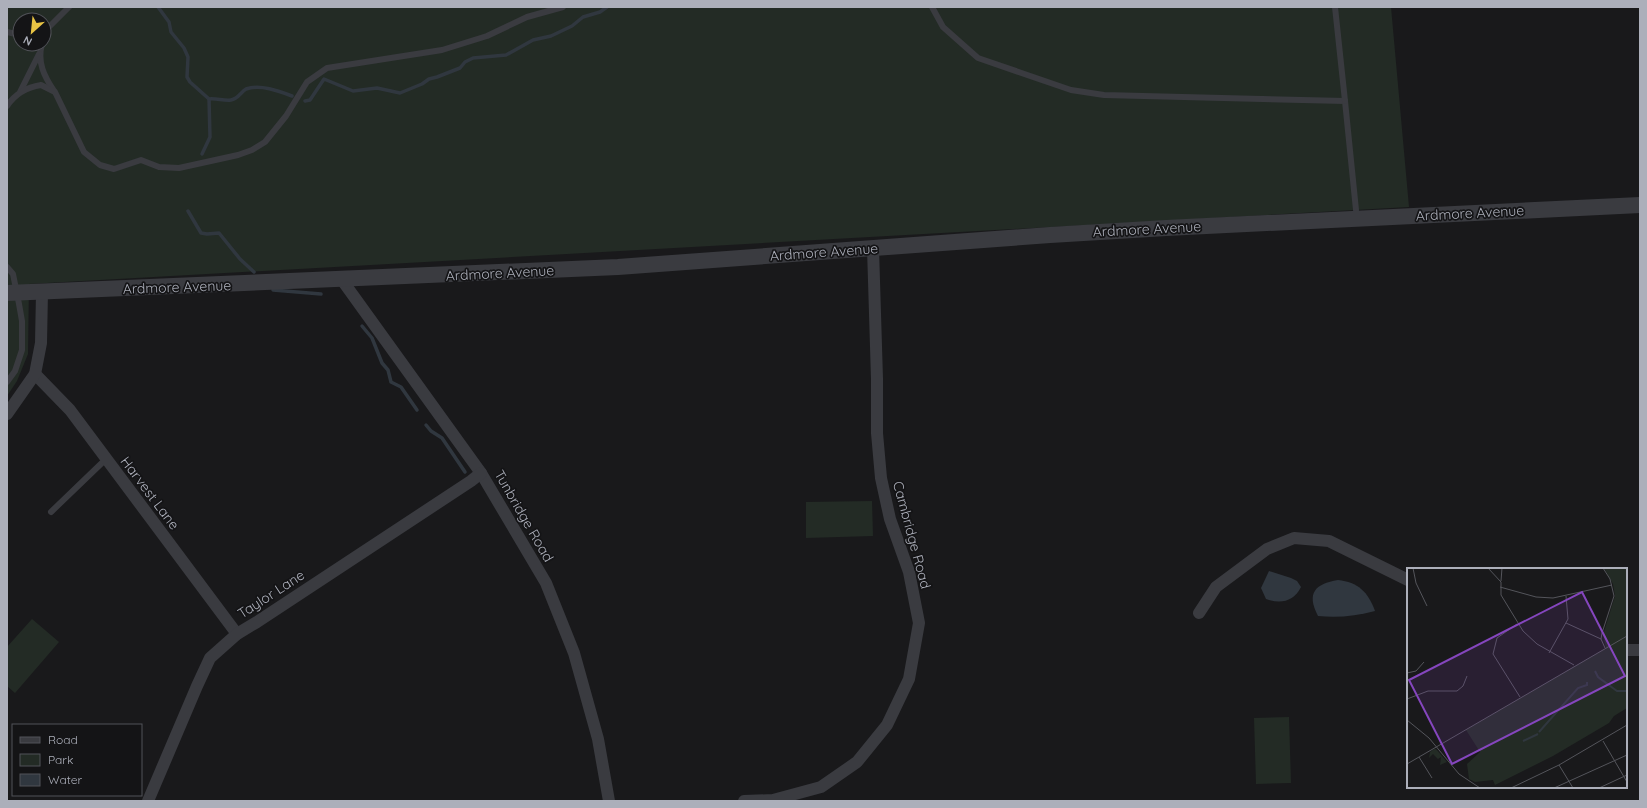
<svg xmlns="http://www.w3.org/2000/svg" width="1647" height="808" font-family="Quicksand,sans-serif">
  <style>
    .green { fill: #232b25; fill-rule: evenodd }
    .water { fill: #30373f }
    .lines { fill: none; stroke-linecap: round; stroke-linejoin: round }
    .stream { stroke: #30373f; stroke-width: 3.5 }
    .service { stroke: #3a3b40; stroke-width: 6 }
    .minor { stroke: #3a3b40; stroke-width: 12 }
    .tertiary { stroke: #3a3b40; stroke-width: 16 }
    .labels { text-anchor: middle; stroke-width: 3.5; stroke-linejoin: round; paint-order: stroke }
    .street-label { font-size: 14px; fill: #acafba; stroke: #141416 }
    .inset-river { fill: none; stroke: #30373f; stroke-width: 2 }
    .inset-road { fill: none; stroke: #54555b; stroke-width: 1 }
    .view { fill: #8546be; fill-opacity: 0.15; stroke: #8546be; stroke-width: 2 }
    .inset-edge { fill: none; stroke: #acafba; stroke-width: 2 }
  </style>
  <rect width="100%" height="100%" fill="#19191b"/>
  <g class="green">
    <path d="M 7,7 L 1391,7 L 1409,207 L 29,284 L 28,354 L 17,381 L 7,396 ZM 20,20 L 44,20 L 44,44 L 20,44 Z"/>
    <path d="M 872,501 L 873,536 L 806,538 L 806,502 Z"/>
    <path d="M 32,619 L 59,642 L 15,693 L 7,686 L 7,647 Z"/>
    <path d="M 1289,717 L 1291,783 L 1256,784 L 1254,718 Z"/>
  </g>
  <g class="water">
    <path d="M 1269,571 L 1291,578 L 1297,581 L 1301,587 C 1294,602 1280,604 1266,599 L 1261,588 Z"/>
    <path d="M 1338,580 C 1358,582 1368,592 1375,611 C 1356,616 1338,618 1318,616 C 1306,593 1315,584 1338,580 Z"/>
  </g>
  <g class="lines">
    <g class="stream">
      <path d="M 158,7 L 169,22 L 171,32 L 184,48 L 188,57 L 187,77 L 190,82 L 209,99 L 210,137 L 202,154"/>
      <path d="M 209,99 C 216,98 224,101 231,100 C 238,99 241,92 246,89 C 260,84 279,91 292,96"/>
      <path d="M 305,101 L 310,100 L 324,79 L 353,91 L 377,88 L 400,93 L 422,84 L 429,79 L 437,77 L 460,68 L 465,62 L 473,58 L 506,55 L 533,40 L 551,36 L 572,26 L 583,17 L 600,12 L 607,7"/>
      <path d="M 188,211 L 201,233 L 207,234 L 219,233 L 240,259 L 254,272"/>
      <path d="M 273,290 L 321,294"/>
      <path d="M 362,326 L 372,338 L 382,363 L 388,370 L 391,382 L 401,387 L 417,410"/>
      <path d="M 426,425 L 431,431 L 442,438 L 465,472"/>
    </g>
    <g class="service">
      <path d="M 932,7 L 943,27 L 978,58 L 1071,90 L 1104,95 L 1345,101 L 1356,210"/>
      <path d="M 1335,7 L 1345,101"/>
      <path d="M 7,32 L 20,35"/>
      <path d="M 44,36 L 46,30 L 69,7"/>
      <path d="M 42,44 C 37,62 44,76 54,91"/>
      <path d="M 20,92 L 39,54"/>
      <path d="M 7,106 C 15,94 28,87 41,85 L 55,92 L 84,152 L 100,165 L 114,169 L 141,160 L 159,167 L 179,168 L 238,155 L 252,150 L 265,142 L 286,116 L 307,82 L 327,68 L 442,50 L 487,36 L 527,17 L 563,7"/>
      <path d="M 7,267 L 13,274 L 19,304 L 22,321 L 22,350 L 15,371 L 7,382"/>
      <path d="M 51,512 L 106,459"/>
    </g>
    <g class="minor">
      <path d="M 342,280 L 481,473 L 546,583 L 574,653 L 598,739 L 609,801"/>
      <path d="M 35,374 L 70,410 L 237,634"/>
      <path d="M 7,414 L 35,374 L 41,343 L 42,292"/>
      <path d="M 1199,613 L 1216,587 L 1267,549 L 1294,538 L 1329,541 L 1408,580"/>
      <path d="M 1626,650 L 1640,650"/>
      <path d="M 148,801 L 197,686 L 210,658 L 237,634 L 257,622 L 471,481 L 481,473"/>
      <path d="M 744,801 L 773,800 L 821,787 L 857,762 L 887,725 L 909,679 L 919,623 L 909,572 L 890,519 L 881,478 L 877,433 L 877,379 L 873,248"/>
    </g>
    <path class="tertiary" d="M 7,293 L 618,267 L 1050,235 L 1166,228 L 1640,205"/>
  </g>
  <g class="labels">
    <g class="street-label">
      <text transform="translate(1470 213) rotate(-3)" y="5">Ardmore Avenue</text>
      <text transform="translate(1147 229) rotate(-3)" y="5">Ardmore Avenue</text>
      <text transform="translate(824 252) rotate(-4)" y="5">Ardmore Avenue</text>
      <text transform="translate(500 273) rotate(-3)" y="5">Ardmore Avenue</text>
      <text transform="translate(177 287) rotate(-2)" y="5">Ardmore Avenue</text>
      <text transform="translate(150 493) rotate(53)" y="5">Harvest Lane</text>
      <text transform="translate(524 516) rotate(60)" y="5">Tunbridge Road</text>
      <text transform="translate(912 535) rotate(75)" y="5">Cambridge Road</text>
      <text transform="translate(271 594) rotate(-33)" y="5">Taylor Lane</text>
    </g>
  </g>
  <g transform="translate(1407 568)">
    <rect width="220" height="220" fill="#19191b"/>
    <path d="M 197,0 L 220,0 L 220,140 L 207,148 L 202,155 L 146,188 L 88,217 L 86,212 L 68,214 L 62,211 L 60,196 L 73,184 L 59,162 L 199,80 L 196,67 L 208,28 L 206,16 ZM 27,181 L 29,181 L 40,194 L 33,197 L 34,189 L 31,191 L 26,186 L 22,190 L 23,184 Z" fill="#232b25"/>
    <path class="inset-river" d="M 188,103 L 191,109 L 210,123 L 220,123M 132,164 L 171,120 L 180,117 L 180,114M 116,173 L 131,166"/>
    <path class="inset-road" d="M 6,0 L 9,15 L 20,38M 81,0 L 94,14 L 94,27 L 116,63 L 130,76 L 167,97M 196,0 L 203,11 L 207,28 L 195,65 L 194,71 L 198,80M 94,13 L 95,0M 93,19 L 129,29 L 146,30 L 205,17M 159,55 L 194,71M 110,56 L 90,70 L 86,86 L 113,129M 142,85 L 161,51 L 159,28M 0,105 L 9,103 L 17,94M 0,131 L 21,123 L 50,123 L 56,118 L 60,108M 0,135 L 0,152M 0,152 L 22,170 L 52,206 L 73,220M 196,173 L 220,214M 12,189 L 25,210M 0,196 L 220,68M 152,197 L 166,220M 104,220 L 152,197 L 220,157M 147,220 L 220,187M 192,220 L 220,207"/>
    <path class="view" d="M 175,24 L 218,108 L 45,196 L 2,112 Z"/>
    <rect width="220" height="220" class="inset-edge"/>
  </g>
  <rect width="1647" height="808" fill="none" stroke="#acafba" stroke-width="16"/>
  <rect x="12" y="724" width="130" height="72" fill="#141416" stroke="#515258"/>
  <rect x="20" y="737" width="20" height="6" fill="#3a3b40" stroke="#515258"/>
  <text x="48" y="744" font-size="12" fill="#acafba">Road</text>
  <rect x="20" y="754" width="20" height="12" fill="#232b25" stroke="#515258"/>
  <text x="48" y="764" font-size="12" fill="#acafba">Park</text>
  <rect x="20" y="774" width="20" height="12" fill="#30373f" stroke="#515258"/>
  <text x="48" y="784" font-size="12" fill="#acafba">Water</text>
  <g transform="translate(32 32) rotate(207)"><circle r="19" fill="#141416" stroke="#515258"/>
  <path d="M0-3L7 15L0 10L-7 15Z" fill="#e8c344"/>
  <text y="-6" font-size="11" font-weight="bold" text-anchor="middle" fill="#acafba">N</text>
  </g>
</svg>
